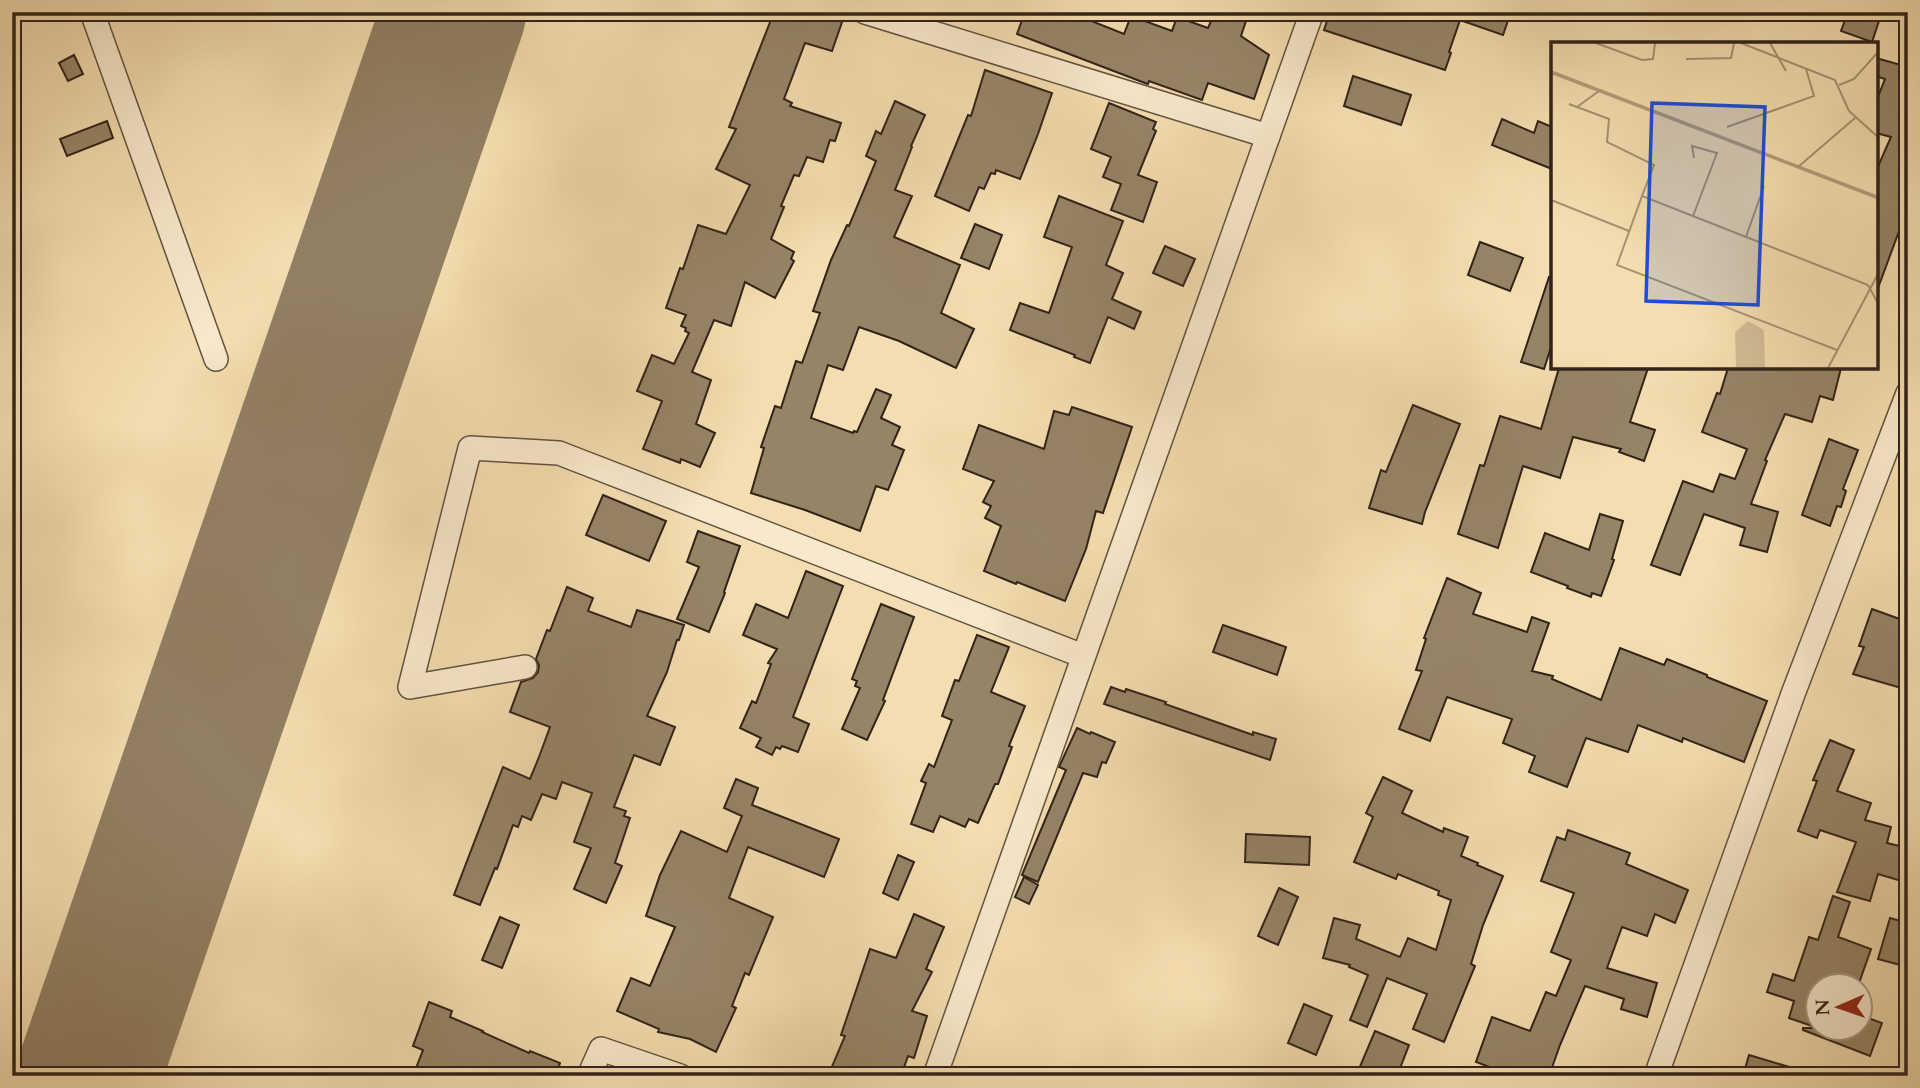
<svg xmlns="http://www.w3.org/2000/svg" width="1920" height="1088" font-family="Cardo,serif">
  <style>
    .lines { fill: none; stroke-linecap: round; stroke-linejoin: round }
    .runway { stroke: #928064; stroke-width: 144 }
    .building { fill: #968467; stroke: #312318; stroke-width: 2 }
    .minor-casing { stroke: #62523e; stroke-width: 26 }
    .minor { stroke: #f8e9cc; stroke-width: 23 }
    .inset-river { fill: none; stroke: #b29e7c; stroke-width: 3.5 }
    .inset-road { fill: none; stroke: #a69373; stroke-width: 2 }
    .view { fill: #1d4ed8; fill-opacity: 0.15; stroke: #1d4ed8; stroke-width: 3.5 }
    .inset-edge { fill: none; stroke: #312318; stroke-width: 3.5 }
  </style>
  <rect width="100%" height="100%" fill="#f4ddb0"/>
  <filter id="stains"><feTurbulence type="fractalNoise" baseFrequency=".00286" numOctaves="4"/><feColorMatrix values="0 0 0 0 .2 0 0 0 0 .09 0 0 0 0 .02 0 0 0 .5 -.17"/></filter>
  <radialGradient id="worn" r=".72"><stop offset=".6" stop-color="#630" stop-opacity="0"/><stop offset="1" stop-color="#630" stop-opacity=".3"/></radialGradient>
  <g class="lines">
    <path class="runway" d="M 88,1076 L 454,12"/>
  </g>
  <g class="building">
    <path d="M 774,12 L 813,12 L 842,22 L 832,51 L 805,43 L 784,99 L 792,103 L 790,106 L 841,123 L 835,141 L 830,140 L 823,162 L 807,157 L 799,176 L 794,175 L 781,206 L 784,207 L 771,239 L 794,252 L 791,259 L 794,261 L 775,298 L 745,282 L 731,326 L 714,320 L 692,372 L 711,380 L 696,424 L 715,433 L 700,467 L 681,459 L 680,463 L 643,449 L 662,401 L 637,391 L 652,355 L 674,364 L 689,333 L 685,331 L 686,328 L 681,326 L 686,315 L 666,308 L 680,268 L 683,269 L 698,225 L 726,234 L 750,185 L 716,169 L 736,129 L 729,127 Z"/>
    <path d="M 1025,12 L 1069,12 L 1124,34 L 1131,16 L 1172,31 L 1177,17 L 1208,28 L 1215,12 L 1249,12 L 1241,36 L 1269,55 L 1254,99 L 1208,83 L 1202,100 L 1149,81 L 1148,84 L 1145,83 L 1017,34 Z"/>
    <path d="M 1330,12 L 1511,12 L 1503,35 L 1460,20 L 1449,52 L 1451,53 L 1445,70 L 1324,30 Z"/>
    <path d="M 1848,12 L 1882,12 L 1872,42 L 1841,31 Z"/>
    <path d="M 74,55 L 83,74 L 68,81 L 59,63 Z"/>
    <path d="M 1876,58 L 1908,67 L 1908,207 L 1878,288 L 1876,288 L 1876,171 L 1891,137 L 1876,133 L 1876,102 L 1885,79 L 1876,76 Z"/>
    <path d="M 985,70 L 1052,93 L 1038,134 L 1020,179 L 996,170 L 995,174 L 991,173 L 984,189 L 979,187 L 969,211 L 935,196 L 968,115 L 971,116 Z"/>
    <path d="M 1353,76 L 1411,95 L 1401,125 L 1344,106 Z"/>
    <path d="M 895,101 L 925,115 L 911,146 L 912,147 L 895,190 L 912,196 L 894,237 L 960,265 L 941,313 L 974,329 L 956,368 L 899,341 L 859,327 L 843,370 L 828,365 L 811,418 L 853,433 L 854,431 L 857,432 L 876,389 L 891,395 L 881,418 L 900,427 L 892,445 L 904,450 L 888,490 L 876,486 L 860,531 L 805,510 L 751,493 L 764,448 L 761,447 L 775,406 L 781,408 L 796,361 L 802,363 L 820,313 L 813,311 L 831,260 L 847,225 L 849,226 L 876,161 L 866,156 L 876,131 L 881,134 Z"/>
    <path d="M 1109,103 L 1156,122 L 1153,129 L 1156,131 L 1138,175 L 1157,182 L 1143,222 L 1111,210 L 1121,184 L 1103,177 L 1111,157 L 1091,149 Z"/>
    <path d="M 1502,119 L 1534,133 L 1538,121 L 1552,127 L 1552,169 L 1492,145 Z"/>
    <path d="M 107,121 L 113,138 L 67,156 L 60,139 Z"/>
    <path d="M 1059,196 L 1123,221 L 1106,265 L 1123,273 L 1112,299 L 1141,312 L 1134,329 L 1108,317 L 1090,363 L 1074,357 L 1075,355 L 1010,330 L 1020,303 L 1049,313 L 1072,247 L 1044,237 Z"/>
    <path d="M 975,224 L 1002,235 L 989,269 L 961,258 Z"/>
    <path d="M 1480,242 L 1523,258 L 1510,291 L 1468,275 Z"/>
    <path d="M 1165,246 L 1195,259 L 1183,286 L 1153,273 Z"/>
    <path d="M 1549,277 L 1552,278 L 1552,344 L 1544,369 L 1521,362 Z"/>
    <path d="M 1559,368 L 1648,368 L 1630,422 L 1655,430 L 1644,461 L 1619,452 L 1621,449 L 1573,437 L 1560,478 L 1523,466 L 1498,548 L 1458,534 L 1480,465 L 1484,466 L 1500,416 L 1541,429 Z"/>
    <path d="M 1728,368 L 1841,368 L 1833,400 L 1820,396 L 1812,422 L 1785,414 L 1765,460 L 1767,461 L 1751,504 L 1778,512 L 1767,552 L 1740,545 L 1745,528 L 1704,514 L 1680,575 L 1651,565 L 1683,481 L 1713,492 L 1720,474 L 1735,479 L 1747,449 L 1702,432 L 1717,393 L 1720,394 Z"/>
    <path d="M 1413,405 L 1460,424 L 1425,512 L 1422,524 L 1369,508 L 1381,470 L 1386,472 Z"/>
    <path d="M 1072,407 L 1132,427 L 1103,513 L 1096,511 L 1086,549 L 1065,601 L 1017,582 L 1016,584 L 984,571 L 1001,526 L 985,518 L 991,506 L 983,502 L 994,481 L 963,469 L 979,425 L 1044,449 L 1054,411 L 1069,415 Z"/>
    <path d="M 1829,439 L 1858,450 L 1843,489 L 1846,491 L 1841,507 L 1837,506 L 1830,526 L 1802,515 Z"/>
    <path d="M 603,495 L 666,521 L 649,561 L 586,535 Z"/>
    <path d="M 1600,514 L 1623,521 L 1612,559 L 1614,560 L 1601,596 L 1592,593 L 1591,597 L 1567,588 L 1568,586 L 1531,572 L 1545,533 L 1589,550 Z"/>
    <path d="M 698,531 L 740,546 L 724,592 L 725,593 L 709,632 L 677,619 L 699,567 L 687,562 Z"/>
    <path d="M 806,571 L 843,586 L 793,717 L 809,724 L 798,752 L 782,746 L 780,749 L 776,747 L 772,755 L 756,747 L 761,738 L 740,728 L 752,701 L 756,703 L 771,664 L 768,663 L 777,649 L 743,635 L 756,604 L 788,618 Z"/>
    <path d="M 1447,578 L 1481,593 L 1473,614 L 1527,632 L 1532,617 L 1549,623 L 1532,671 L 1553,676 L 1552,679 L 1601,700 L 1620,648 L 1664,665 L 1667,659 L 1707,675 L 1707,677 L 1767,701 L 1744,762 L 1683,738 L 1682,742 L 1638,725 L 1628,752 L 1586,738 L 1567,787 L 1529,772 L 1535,756 L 1503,743 L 1512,719 L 1447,697 L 1430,741 L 1399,729 L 1422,671 L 1416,670 L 1426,639 L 1424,638 Z"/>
    <path d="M 567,587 L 593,598 L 588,611 L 631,627 L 637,610 L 684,625 L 679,640 L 677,640 L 667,672 L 647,716 L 675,727 L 660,765 L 634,755 L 614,807 L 626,811 L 624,816 L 630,818 L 615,863 L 622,866 L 606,903 L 574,889 L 591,848 L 574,842 L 592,793 L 562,782 L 556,799 L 542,794 L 531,820 L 522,816 L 518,827 L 513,825 L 497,869 L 495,868 L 480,905 L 454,895 L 503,767 L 530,779 L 539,757 L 550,727 L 510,712 L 521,682 L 533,678 L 538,672 L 539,665 L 536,659 L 547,630 L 550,631 Z"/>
    <path d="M 881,604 L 914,617 L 883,700 L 885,701 L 867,740 L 842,729 L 860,688 L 855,686 L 857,681 L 852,679 Z"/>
    <path d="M 1872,609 L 1908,622 L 1908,690 L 1853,674 L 1864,647 L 1859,646 Z"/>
    <path d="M 1223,625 L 1286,647 L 1277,675 L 1213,652 Z"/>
    <path d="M 977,635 L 1009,647 L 991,692 L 1025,706 L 1009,746 L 1012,747 L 998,784 L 995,784 L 978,823 L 969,819 L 965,827 L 940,816 L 933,832 L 911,824 L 926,783 L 921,781 L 929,764 L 934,767 L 952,720 L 942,716 L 955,680 L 959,681 Z"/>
    <path d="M 1111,687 L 1125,692 L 1126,689 L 1166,702 L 1165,704 L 1253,735 L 1253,732 L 1276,739 L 1270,760 L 1104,704 Z"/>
    <path d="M 1077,728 L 1090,734 L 1091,732 L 1115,742 L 1106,763 L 1102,762 L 1097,777 L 1083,773 L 1038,882 L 1022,875 L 1066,770 L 1059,767 Z"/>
    <path d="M 1830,740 L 1854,750 L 1837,791 L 1871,803 L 1865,820 L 1891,827 L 1887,843 L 1908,848 L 1908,883 L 1878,874 L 1870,901 L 1837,892 L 1856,842 L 1820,830 L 1817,838 L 1798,831 L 1817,781 L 1813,780 Z"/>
    <path d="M 1383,777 L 1412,791 L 1402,813 L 1443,832 L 1444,828 L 1468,837 L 1461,856 L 1478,863 L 1477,865 L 1503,876 L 1483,925 L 1471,964 L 1475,966 L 1444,1042 L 1413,1029 L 1427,994 L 1387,978 L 1367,1027 L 1350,1020 L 1368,975 L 1349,967 L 1350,965 L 1323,958 L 1334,918 L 1360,925 L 1356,939 L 1400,957 L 1408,938 L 1436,950 L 1451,900 L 1438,895 L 1439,891 L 1398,874 L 1396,879 L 1354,862 L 1373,817 L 1366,813 Z"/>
    <path d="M 736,779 L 758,788 L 752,805 L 839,839 L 824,877 L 748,847 L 729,898 L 773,917 L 749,975 L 745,973 L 732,1006 L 736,1008 L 716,1052 L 690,1039 L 658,1032 L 659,1029 L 617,1011 L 631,978 L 650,986 L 675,927 L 646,916 L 660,875 L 681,831 L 727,852 L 742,816 L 724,808 Z"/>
    <path d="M 1568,830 L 1630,853 L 1626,864 L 1688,890 L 1675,923 L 1655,914 L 1647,936 L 1622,927 L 1607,968 L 1657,983 L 1647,1017 L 1621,1009 L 1624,999 L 1585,986 L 1560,1045 L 1549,1076 L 1513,1076 L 1476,1062 L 1492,1017 L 1530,1031 L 1546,992 L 1556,996 L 1571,960 L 1551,952 L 1574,893 L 1541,881 L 1557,837 L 1565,840 Z"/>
    <path d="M 1246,834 L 1310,837 L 1309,865 L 1245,862 Z"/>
    <path d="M 898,855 L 914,862 L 898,900 L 883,893 Z"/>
    <path d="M 1024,877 L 1038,885 L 1029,904 L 1015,897 Z"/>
    <path d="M 1279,888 L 1298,897 L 1278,945 L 1258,936 Z"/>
    <path d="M 1833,896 L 1850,902 L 1838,937 L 1871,949 L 1858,986 L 1818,986 L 1818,1028 L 1789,1018 L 1794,1001 L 1767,992 L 1773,974 L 1794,981 L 1809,937 L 1818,940 Z"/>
    <path d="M 914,914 L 944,927 L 926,969 L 932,972 L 912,1011 L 927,1016 L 914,1058 L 908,1056 L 901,1076 L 828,1076 L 845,1036 L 841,1035 L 870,949 L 896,958 Z"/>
    <path d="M 500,917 L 519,925 L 502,968 L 482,960 Z"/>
    <path d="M 1890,918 L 1908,923 L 1908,953 L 1904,966 L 1878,959 Z"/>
    <path d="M 429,1002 L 452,1011 L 450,1017 L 483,1031 L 482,1032 L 529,1053 L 530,1051 L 560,1063 L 556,1076 L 413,1076 L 423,1050 L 413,1046 Z"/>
    <path d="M 1304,1004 L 1332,1016 L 1316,1055 L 1288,1043 Z"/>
    <path d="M 1860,1015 L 1882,1023 L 1870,1056 L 1803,1030 L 1803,1028 L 1860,1028 Z"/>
    <path d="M 1375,1031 L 1409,1045 L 1397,1076 L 1356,1076 Z"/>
    <path d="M 1749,1055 L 1803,1071 L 1803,1076 L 1743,1076 Z"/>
  </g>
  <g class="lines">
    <g class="minor-casing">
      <g id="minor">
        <path d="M 92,12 L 216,359"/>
        <path d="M 865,12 L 1268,136"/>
        <path d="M 525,667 L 410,687 L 470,448 L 559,453 L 1083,656"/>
        <path d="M 589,1076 L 601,1049 L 680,1076"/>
        <path d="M 935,1076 L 1312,12"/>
        <path d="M 1656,1076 L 1793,694 L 1908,393"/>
      </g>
    </g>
    <use href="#minor" class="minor"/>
  </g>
  <g transform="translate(1551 42)">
    <rect width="327" height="327" fill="#f4ddb0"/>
    <path d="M 197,279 L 213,288 L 214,326 L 185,325 L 184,290 Z" fill="#d3bd96"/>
    <path class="inset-river" d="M 0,30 L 328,156"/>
    <path class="inset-road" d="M 45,1 L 91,18 L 102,17 L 104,1M 190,1 L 284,38 L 298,69 L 328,96M 219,1 L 235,29M 135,17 L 180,16 L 183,1M 288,43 L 303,37 L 328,9M 18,62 L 58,77 L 56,100 L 103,123 L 91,154 L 317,243 L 328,263M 26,65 L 48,49M 176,85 L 263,54 L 255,27M 247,125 L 304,76M 91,154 L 66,223 L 286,308M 0,158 L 78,189M 142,174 L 166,111 L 141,104 L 143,116M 195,195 L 213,144M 277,326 L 328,230"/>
    <path class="view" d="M 101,61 L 214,65 L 207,263 L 95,259 Z"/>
    <rect width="327" height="327" class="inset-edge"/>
  </g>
  <rect width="1920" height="1088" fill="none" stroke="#f4ddb0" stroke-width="42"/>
  <rect x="14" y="14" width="1892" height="1060" fill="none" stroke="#312318" stroke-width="3.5"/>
  <rect x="21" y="21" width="1878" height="1046" fill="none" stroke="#312318" stroke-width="2"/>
  <g transform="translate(1839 1007) rotate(268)"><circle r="33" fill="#f8e9cc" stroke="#a89a84" stroke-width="2"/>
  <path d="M0-5L12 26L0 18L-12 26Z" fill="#8f2418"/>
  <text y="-10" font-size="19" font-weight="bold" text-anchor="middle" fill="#312318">N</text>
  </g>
  <rect width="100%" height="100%" filter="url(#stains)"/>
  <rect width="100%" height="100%" fill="url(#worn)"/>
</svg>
